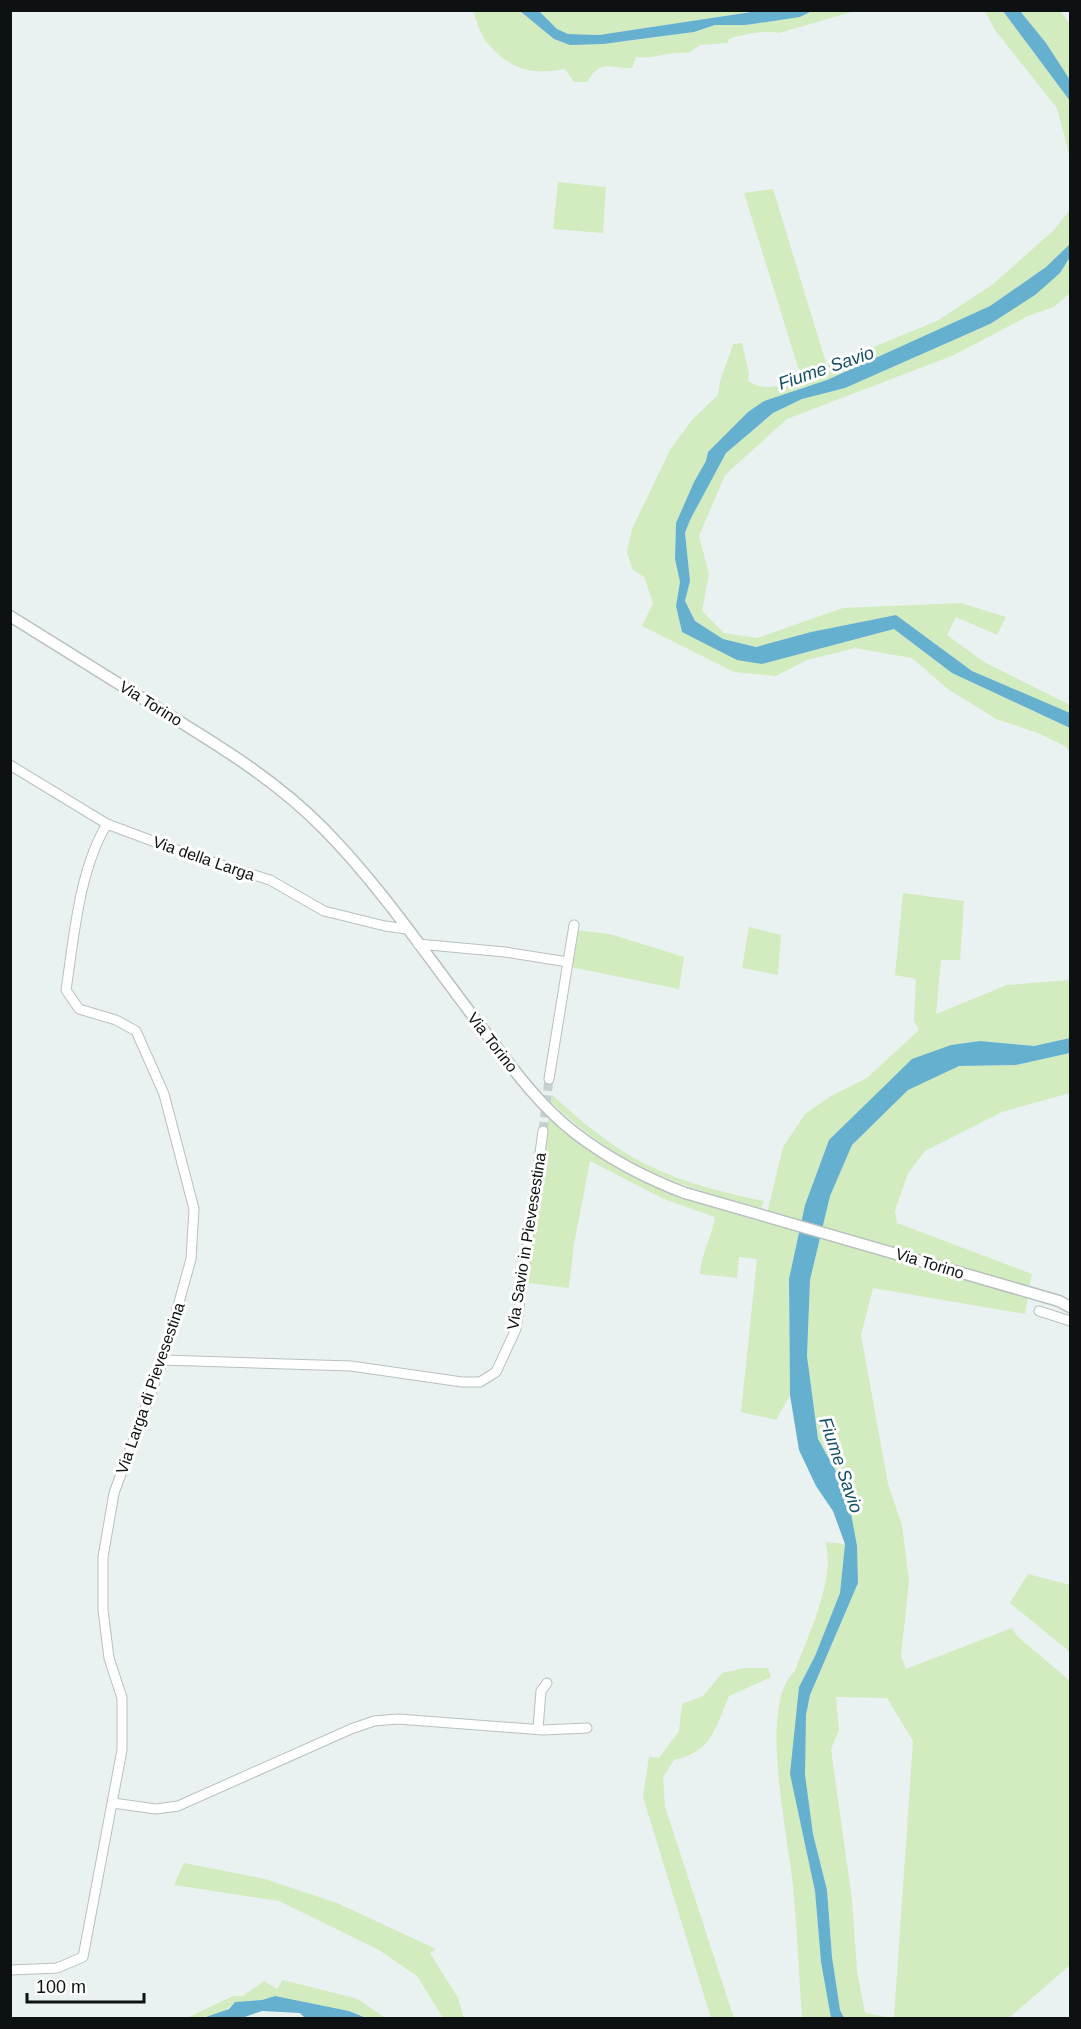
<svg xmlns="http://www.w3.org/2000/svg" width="1081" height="2029" font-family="Arial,sans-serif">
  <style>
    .green { fill: #d2ebbf; fill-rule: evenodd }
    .water { fill: #65afcf }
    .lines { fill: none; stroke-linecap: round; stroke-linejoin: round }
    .minor-tunnel { stroke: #c8d0cf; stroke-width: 9; stroke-dasharray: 9 4.5; stroke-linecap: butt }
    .minor-casing { stroke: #b8c1bf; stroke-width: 11 }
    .major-casing { stroke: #b8c1bf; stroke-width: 13 }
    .minor { stroke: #fff; stroke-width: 9 }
    .major { stroke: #fff; stroke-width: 10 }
    .labels { text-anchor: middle; stroke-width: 6; stroke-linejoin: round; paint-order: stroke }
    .street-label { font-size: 16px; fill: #0e1111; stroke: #fff }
    .water-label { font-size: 18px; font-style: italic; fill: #134f66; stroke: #fff }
  </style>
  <rect width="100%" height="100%" fill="#e9f2f0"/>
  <g class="green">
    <path d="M 473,11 L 520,11 L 554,39 L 570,45 L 629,41 L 694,32 L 715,25 L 746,25 L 800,17 L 812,11 L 855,11 L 779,33 C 765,30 743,34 729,39 L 728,43 L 700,45 L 688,53 C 670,51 654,59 636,57 L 632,68 C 609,69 602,58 587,82 L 574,82 L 565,69 C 533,75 512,71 489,45 C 481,37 477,21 473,11 Z"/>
    <path d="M 539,11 L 758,11 L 599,35 L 568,34 L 557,29 Z"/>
    <path d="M 985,11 L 1003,11 L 1070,101 L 1070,247 L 1046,267 L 990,306 L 827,380 L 764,401 L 748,412 L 708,452 L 707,461 L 694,482 L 676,523 L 675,559 L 680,582 L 676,606 L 682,632 L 762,664 L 894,629 L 952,673 L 1070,728 L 1070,752 L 1065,746 L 1038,733 L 996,719 L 948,689 L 912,658 L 855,648 L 807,660 L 776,676 L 734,672 L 642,626 L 653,603 L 644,577 L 632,569 L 627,552 L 632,529 L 670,450 L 692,420 L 718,395 C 719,378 728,362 733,344 L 742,343 L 749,373 L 748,381 C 767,393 781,385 801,377 L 744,193 L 773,189 L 827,366 L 937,321 L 992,285 L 1053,231 L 1070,210 L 1069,154 L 1057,108 L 995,30 Z"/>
    <path d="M 1020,11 L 1060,11 L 1070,24 L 1070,80 Z"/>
    <path d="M 558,182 L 606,187 L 603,233 L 553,229 Z"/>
    <path d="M 1070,257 L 1070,293 L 1054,307 L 1028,316 L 954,355 L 787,419 L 725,475 L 699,536 L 709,574 L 702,611 L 724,633 L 757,638 L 843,608 L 961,603 L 1006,617 L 997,635 L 956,617 L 947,635 L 984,662 L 1070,705 L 1070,713 L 972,671 L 896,615 L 811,632 L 756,647 L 723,639 L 695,621 L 685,601 L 690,581 L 685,533 L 690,520 L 726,453 L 773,413 L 802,399 L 845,388 L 990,324 L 1060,273 Z"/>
    <path d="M 903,893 L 964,901 L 960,960 L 941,960 L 936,1014 L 1007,985 L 1070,980 L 1070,1038 L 1034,1046 L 980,1041 L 951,1045 L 829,1140 L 805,1205 L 789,1279 L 790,1395 L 776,1420 L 741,1412 L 757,1259 L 739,1257 L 737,1278 L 700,1274 C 701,1254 712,1237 715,1217 L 664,1199 L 590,1161 L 574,1244 L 569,1288 L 528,1283 L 536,1197 L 549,1115 C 562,1126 574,1138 587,1148 C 639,1188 704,1205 765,1222 L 783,1147 L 805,1114 L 831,1096 L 867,1078 L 919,1030 L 914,1021 L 916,979 L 895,975 Z"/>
    <path d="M 749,927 L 781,935 L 778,975 L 742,968 Z"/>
    <path d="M 575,930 L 610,934 L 684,957 L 679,989 L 571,967 Z"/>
    <path d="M 1070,1053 L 1070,1093 L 1002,1112 L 925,1151 L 908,1173 L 895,1211 L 897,1223 L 1032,1274 L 1025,1314 L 873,1288 L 861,1335 L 888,1484 L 902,1525 L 909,1581 L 901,1656 L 906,1669 L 1012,1628 L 1017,1636 L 1070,1681 L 1070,1965 L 1009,2018 L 844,2018 L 840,2010 L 832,1957 L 827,1890 L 813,1834 L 804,1775 L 806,1715 L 810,1695 L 858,1583 L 857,1546 L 847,1491 L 818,1439 L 807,1356 L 810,1280 L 830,1196 L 852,1145 L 908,1089 L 959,1066 L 1016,1065 ZM 836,1697 L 887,1698 L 913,1741 L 894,2018 L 865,2013 L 857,1971 L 852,1900 L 831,1749 L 839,1730 Z"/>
    <path d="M 552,1095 C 570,1111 589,1128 609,1142 C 654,1175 710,1190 764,1201 L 761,1208 C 675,1185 617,1165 551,1102 Z"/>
    <path d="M 825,1542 L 845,1544 L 840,1593 L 815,1656 L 799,1687 L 794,1791 L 815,1891 L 821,1962 L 831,2018 L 802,2018 C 799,1974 797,1930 793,1886 C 789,1839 757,1704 795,1671 C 807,1638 837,1576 825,1542 Z"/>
    <path d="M 1028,1574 L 1070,1585 L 1070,1652 L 1010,1603 Z"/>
    <path d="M 744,1668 L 768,1668 L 771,1677 L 729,1696 C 714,1730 713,1751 674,1760 L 663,1777 L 665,1807 L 734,2018 L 711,2018 L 643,1797 L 649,1757 L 659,1758 L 679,1731 L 682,1704 L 703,1696 L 722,1673 Z"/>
    <path d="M 184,1863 L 265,1879 L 337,1903 L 436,1949 L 430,1953 L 458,1998 L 464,2018 L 443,2018 L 417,1976 L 379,1950 L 279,1901 L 174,1885 Z"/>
    <path d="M 283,1980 L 358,1999 L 385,2018 L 366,2018 L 349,2011 L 275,1996 L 262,2000 L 235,2002 C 223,2015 204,2018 187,2018 L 233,1996 L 243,1996 L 264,1981 L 277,1989 Z"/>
  </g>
  <g class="water">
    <path d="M 520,11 L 539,11 L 557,29 L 568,34 L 599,35 L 758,11 L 812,11 L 800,17 L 746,25 L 715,25 L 694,32 L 603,44 L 570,45 L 554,39 Z"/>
    <path d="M 1003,11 L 1020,11 L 1046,43 L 1070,80 L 1070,101 Z"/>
    <path d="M 1070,244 L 1070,257 L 1060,273 L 1035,295 L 990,324 L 845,388 L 802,399 L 773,413 L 726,453 L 690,520 L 685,533 L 690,581 L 685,601 L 695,621 L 723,639 L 756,647 L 811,632 L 896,615 L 972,671 L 1070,713 L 1070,728 L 952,673 L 894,629 L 762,664 L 737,660 L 682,632 L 676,606 L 680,582 L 675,559 L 676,523 L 694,482 L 706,461 L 708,452 L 748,412 L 764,401 L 827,380 L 990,306 L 1046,267 Z"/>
    <path d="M 1070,1038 L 1070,1053 L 1016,1065 L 959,1066 L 908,1090 L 852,1145 L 830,1196 L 810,1280 L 807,1356 L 818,1439 L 847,1491 L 857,1546 L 858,1583 L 810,1695 L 806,1715 L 805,1775 L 813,1834 L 827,1890 L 832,1957 L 840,2010 L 844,2018 L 831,2018 L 821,1962 L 815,1891 L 790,1774 L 799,1687 L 815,1656 L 840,1593 L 845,1544 L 833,1511 L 816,1486 L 799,1450 L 790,1395 L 789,1279 L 805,1205 L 829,1140 L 912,1059 L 951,1045 L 980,1041 L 1034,1046 Z"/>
    <path d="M 275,1996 L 349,2011 L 366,2018 L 305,2018 L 300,2013 L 262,2011 L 242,2018 L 203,2018 L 229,2009 L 235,2002 L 262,2000 Z"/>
  </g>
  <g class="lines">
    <path class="minor-tunnel" d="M 543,1131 L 549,1079"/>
    <g class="minor-casing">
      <g id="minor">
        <path d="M 10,765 L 107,824 L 190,855 L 270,880 L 324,911 L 385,926 L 406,929"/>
        <path d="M 418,944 L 505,952 L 568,962"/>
        <path d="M 549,1079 L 574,925"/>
        <path d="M 1039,1311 L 1070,1321"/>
        <path d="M 163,1360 L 351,1366 L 462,1382 L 480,1382 L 496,1372 L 516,1329 L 543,1131"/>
        <path d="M 538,1729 L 541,1691 L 547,1683"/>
        <path d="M 113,1803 L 156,1809 L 178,1806 L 351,1729 L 374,1721 L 398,1719 L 543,1730 L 587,1728"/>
        <path d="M 10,1970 L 57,1968 L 83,1957 L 122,1750 L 122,1698 L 109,1658 L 103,1610 L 103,1557 L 114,1493 L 163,1360 L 191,1259 L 194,1209 L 164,1094 L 136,1031 L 116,1020 L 79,1009 L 66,990 C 74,937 79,870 107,824"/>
      </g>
    </g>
    <g class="major-casing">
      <path id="major" d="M 10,616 C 62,648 113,680 164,712 C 221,747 277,781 324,829 C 382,888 429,959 479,1024 C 508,1062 536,1103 575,1133 C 609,1159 645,1178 685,1193 L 1059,1301 L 1070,1307"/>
    </g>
    <use href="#minor" class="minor"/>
    <use href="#major" class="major"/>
  </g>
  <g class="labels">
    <g class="street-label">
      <text transform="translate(151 703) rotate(32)" y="6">Via Torino</text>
      <text transform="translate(204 858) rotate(19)" y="6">Via della Larga</text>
      <text transform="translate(493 1042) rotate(52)" y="6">Via Torino</text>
      <text transform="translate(526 1241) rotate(-81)" y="6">Via Savio in Pievesestina</text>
      <text transform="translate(930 1263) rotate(17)" y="6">Via Torino</text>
      <text transform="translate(150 1388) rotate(-71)" y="6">Via Larga di Pievesestina</text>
    </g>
    <g class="water-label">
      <text transform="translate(826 368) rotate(-19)" y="6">Fiume Savio</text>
      <text transform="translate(841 1465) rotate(71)" y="6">Fiume Savio</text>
    </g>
  </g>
  <rect width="1081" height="2029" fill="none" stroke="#0e1111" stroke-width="24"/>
  <path d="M27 1993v9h117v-9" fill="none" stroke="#0e1111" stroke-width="3"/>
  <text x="36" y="1993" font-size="18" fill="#0e1111" stroke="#ffffff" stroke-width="4.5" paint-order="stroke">100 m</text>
</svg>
